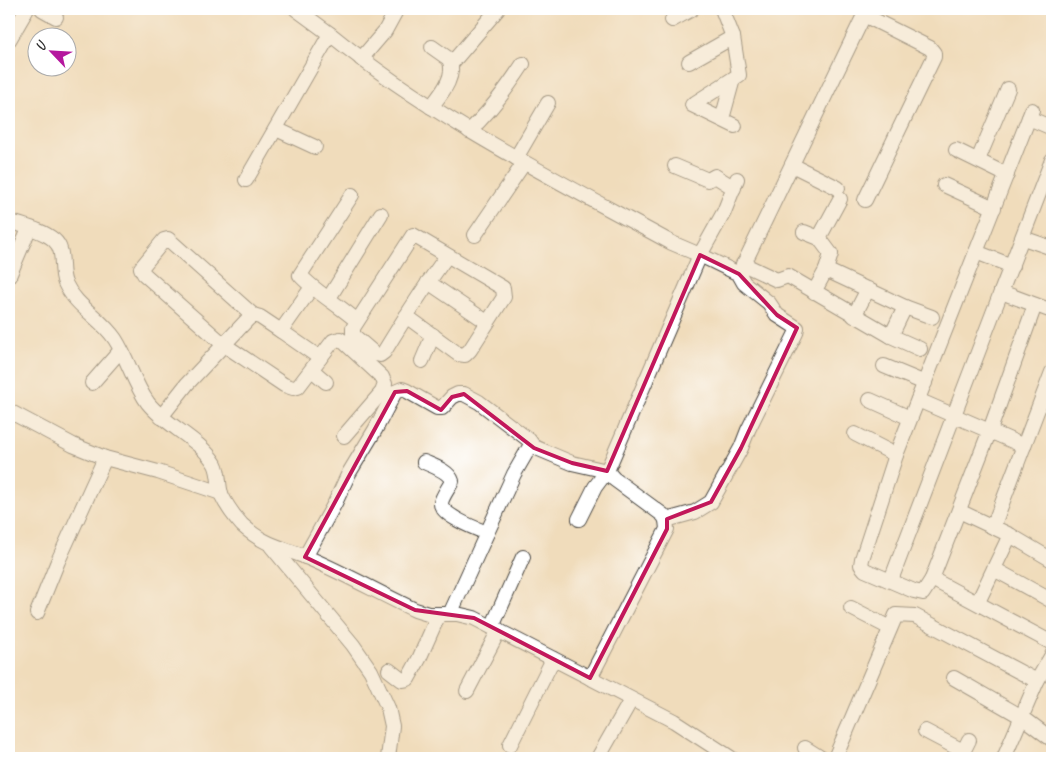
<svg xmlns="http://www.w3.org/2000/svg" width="1061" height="767" font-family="Caveat,sans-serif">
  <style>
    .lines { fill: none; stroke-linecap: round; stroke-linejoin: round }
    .minor-casing { stroke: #494641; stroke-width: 16 }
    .minor { stroke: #fff; stroke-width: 14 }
    .marked { fill: none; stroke: #c2185b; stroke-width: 4; stroke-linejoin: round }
  </style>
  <rect width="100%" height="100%" fill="#fff"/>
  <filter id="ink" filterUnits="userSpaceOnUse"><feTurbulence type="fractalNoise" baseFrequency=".02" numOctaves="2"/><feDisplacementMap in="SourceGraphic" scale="10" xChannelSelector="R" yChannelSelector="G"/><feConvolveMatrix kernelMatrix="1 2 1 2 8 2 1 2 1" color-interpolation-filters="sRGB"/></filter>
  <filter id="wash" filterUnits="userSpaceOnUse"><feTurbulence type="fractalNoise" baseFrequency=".0096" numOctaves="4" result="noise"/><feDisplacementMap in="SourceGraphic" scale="20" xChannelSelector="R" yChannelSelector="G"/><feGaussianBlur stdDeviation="1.12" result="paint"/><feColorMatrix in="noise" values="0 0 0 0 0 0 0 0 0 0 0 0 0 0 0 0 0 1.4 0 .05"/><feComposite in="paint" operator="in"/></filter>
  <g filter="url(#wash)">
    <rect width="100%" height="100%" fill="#f0dcbb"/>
  </g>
  <g filter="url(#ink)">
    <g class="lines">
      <g class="minor-casing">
        <g id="minor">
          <path d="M 42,9 L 56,17"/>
          <path d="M 864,15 L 930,48 L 934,53 L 934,57 L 865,200"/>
          <path d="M 672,20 L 692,9"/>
          <path d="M 330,34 C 434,119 555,179 672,243 L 700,255 L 724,212 L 737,179"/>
          <path d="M 733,37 L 739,75 L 692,105 L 735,126"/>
          <path d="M 9,40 L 27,9"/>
          <path d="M 361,59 L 385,31 L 397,9"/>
          <path d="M 689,62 L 733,37 L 722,9"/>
          <path d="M 451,64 L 498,9"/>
          <path d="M 431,107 C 441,94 457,76 449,59 L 432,47"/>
          <path d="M 1032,110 L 896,455 L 862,559 L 861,565 L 865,570 L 914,591 L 923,593 L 932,579 L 990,430 L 1035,305"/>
          <path d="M 1029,118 L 1052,128"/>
          <path d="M 722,119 L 733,79"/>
          <path d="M 276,129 L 315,147"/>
          <path d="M 469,131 C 490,112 508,87 523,64"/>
          <path d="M 956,150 L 1007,175"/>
          <path d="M 516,158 L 548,103"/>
          <path d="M 978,160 L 1008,89"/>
          <path d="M 1052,160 L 1001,292 L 1052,311"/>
          <path d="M 792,165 L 838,188"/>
          <path d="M 675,166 L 708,180 L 715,176 L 734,188"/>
          <path d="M 246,180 L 330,34 L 296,9"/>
          <path d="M 944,185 L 994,208"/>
          <path d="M 352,195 L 300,275 C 315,292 339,305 357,321"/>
          <path d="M 9,221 C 23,226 43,230 54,240 C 66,250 59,269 65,283 C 76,307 101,318 115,339 C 128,359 134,384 148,403 C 167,427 199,438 215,464 C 220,474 218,484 221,494 C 226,505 234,516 242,525 C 264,545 280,547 306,557 C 342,572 379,593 415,610 L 428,614 L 457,614 L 474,618 L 674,721 L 731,758"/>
          <path d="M 804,232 L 819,238 L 831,254 L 826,270 L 814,292"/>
          <path d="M 475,235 L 524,163"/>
          <path d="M 819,238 L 840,199"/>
          <path d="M 1023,238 L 1052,248"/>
          <path d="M 976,252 L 1012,266"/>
          <path d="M 743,264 L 777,280 L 788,276 L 891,336 L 920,349"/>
          <path d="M 826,270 L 905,307 L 932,317"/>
          <path d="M 9,276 L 29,229"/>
          <path d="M 428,282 L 487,322"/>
          <path d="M 329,298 L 381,214"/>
          <path d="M 253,315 L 168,239 L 164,240 L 141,268 L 144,274 L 223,344 L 284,385 L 293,388 L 298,387 L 333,341 L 340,339 L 343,341 L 382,377 L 385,384 L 382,392 L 344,436"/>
          <path d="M 406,316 L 458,354 L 465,355 L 470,350 L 504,297 L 503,288 L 413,235 L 353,328 L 353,335 L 375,354 L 380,355 L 384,352 C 404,319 424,287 447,256"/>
          <path d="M 854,316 L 868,289"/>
          <path d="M 281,331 L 320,358"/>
          <path d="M 891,336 L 905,307"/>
          <path d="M 422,361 L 433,335"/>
          <path d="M 884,366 L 925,383"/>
          <path d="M 312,370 L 326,382"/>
          <path d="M 92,383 L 120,351"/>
          <path d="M 870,400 L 910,418"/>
          <path d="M 918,400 L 1024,446"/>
          <path d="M 9,411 L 73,445 L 105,458 L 158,472 L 221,493"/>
          <path d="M 161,417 L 187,384 L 248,319 L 253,315 L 260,317 L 281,331 L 312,287"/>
          <path d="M 855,434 L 896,455"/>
          <path d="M 424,462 C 433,466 449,471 452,481 C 449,488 442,496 441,503 C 440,515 477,529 487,533"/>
          <path d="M 959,511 L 1010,535 L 1052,560"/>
          <path d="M 666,520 L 695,512 L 711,502 L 741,448 L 748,430 L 796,333 L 797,328 L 777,315 L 769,303 L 744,283 L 739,274"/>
          <path d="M 993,527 L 1052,372"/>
          <path d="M 271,546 L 353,645 L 371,671 L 388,708 L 392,726 L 388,758"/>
          <path d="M 305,557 L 335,503 L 349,473 L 375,430 L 395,392 L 402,389 L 407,391 L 437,408 L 442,408 L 452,397 L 458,394 L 464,394 L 479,402 L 529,440 L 534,447"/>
          <path d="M 994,569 L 1052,601"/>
          <path d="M 932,579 L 1052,643"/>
          <path d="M 891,580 L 1001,292"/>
          <path d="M 978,602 L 1010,535"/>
          <path d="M 851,608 L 890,628"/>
          <path d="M 37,613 L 58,561 L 105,458"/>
          <path d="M 450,614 L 514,474 L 529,448 L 534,447 L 572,463 L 607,471 L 595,487 L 579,519"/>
          <path d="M 492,627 L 523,557"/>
          <path d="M 389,670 L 402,680 L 408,679 L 419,659 L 439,614"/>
          <path d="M 590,678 L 667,529 L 666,520 L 663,515 L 614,479 L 607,471 L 700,255 L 739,274 L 867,9"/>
          <path d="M 954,678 L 1022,717 L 1050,738"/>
          <path d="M 467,691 L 499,630"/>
          <path d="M 925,731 L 963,751"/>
          <path d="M 510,745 L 553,659"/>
          <path d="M 805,748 L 821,758"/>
          <path d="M 598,758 L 631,700"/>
          <path d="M 835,758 L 896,615 L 915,616 L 1037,681"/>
          <path d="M 960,758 L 969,740"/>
          <path d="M 1004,758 L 1037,681 L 1052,655"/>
        </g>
      </g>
      <use href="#minor" class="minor"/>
    </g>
  </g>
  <path d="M0 0H1061V767H0ZM 700,255 L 739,274 L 777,315 L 797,328 L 741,448 L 711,502 L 667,519 L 667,529 L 590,678 L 474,618 L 415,610 L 305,557 L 395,392 L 407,391 L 441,410 L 452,397 L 464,394 L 534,448 L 572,463 L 607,471 Z" fill="#f0dcbb" fill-opacity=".55" fill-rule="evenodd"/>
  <path class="marked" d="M 700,255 L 739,274 L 777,315 L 797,328 L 741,448 L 711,502 L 667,519 L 667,529 L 590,678 L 474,618 L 415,610 L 305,557 L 395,392 L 407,391 L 441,410 L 452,397 L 464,394 L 534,448 L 572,463 L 607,471 Z"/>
  <rect width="1061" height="767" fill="none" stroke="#fff" stroke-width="30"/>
  <g transform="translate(52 52) rotate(295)"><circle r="24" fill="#ffffff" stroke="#aaaaaa"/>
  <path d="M0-4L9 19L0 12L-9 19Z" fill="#b5179e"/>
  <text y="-8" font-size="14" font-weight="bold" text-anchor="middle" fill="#2b2b2b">U</text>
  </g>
</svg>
